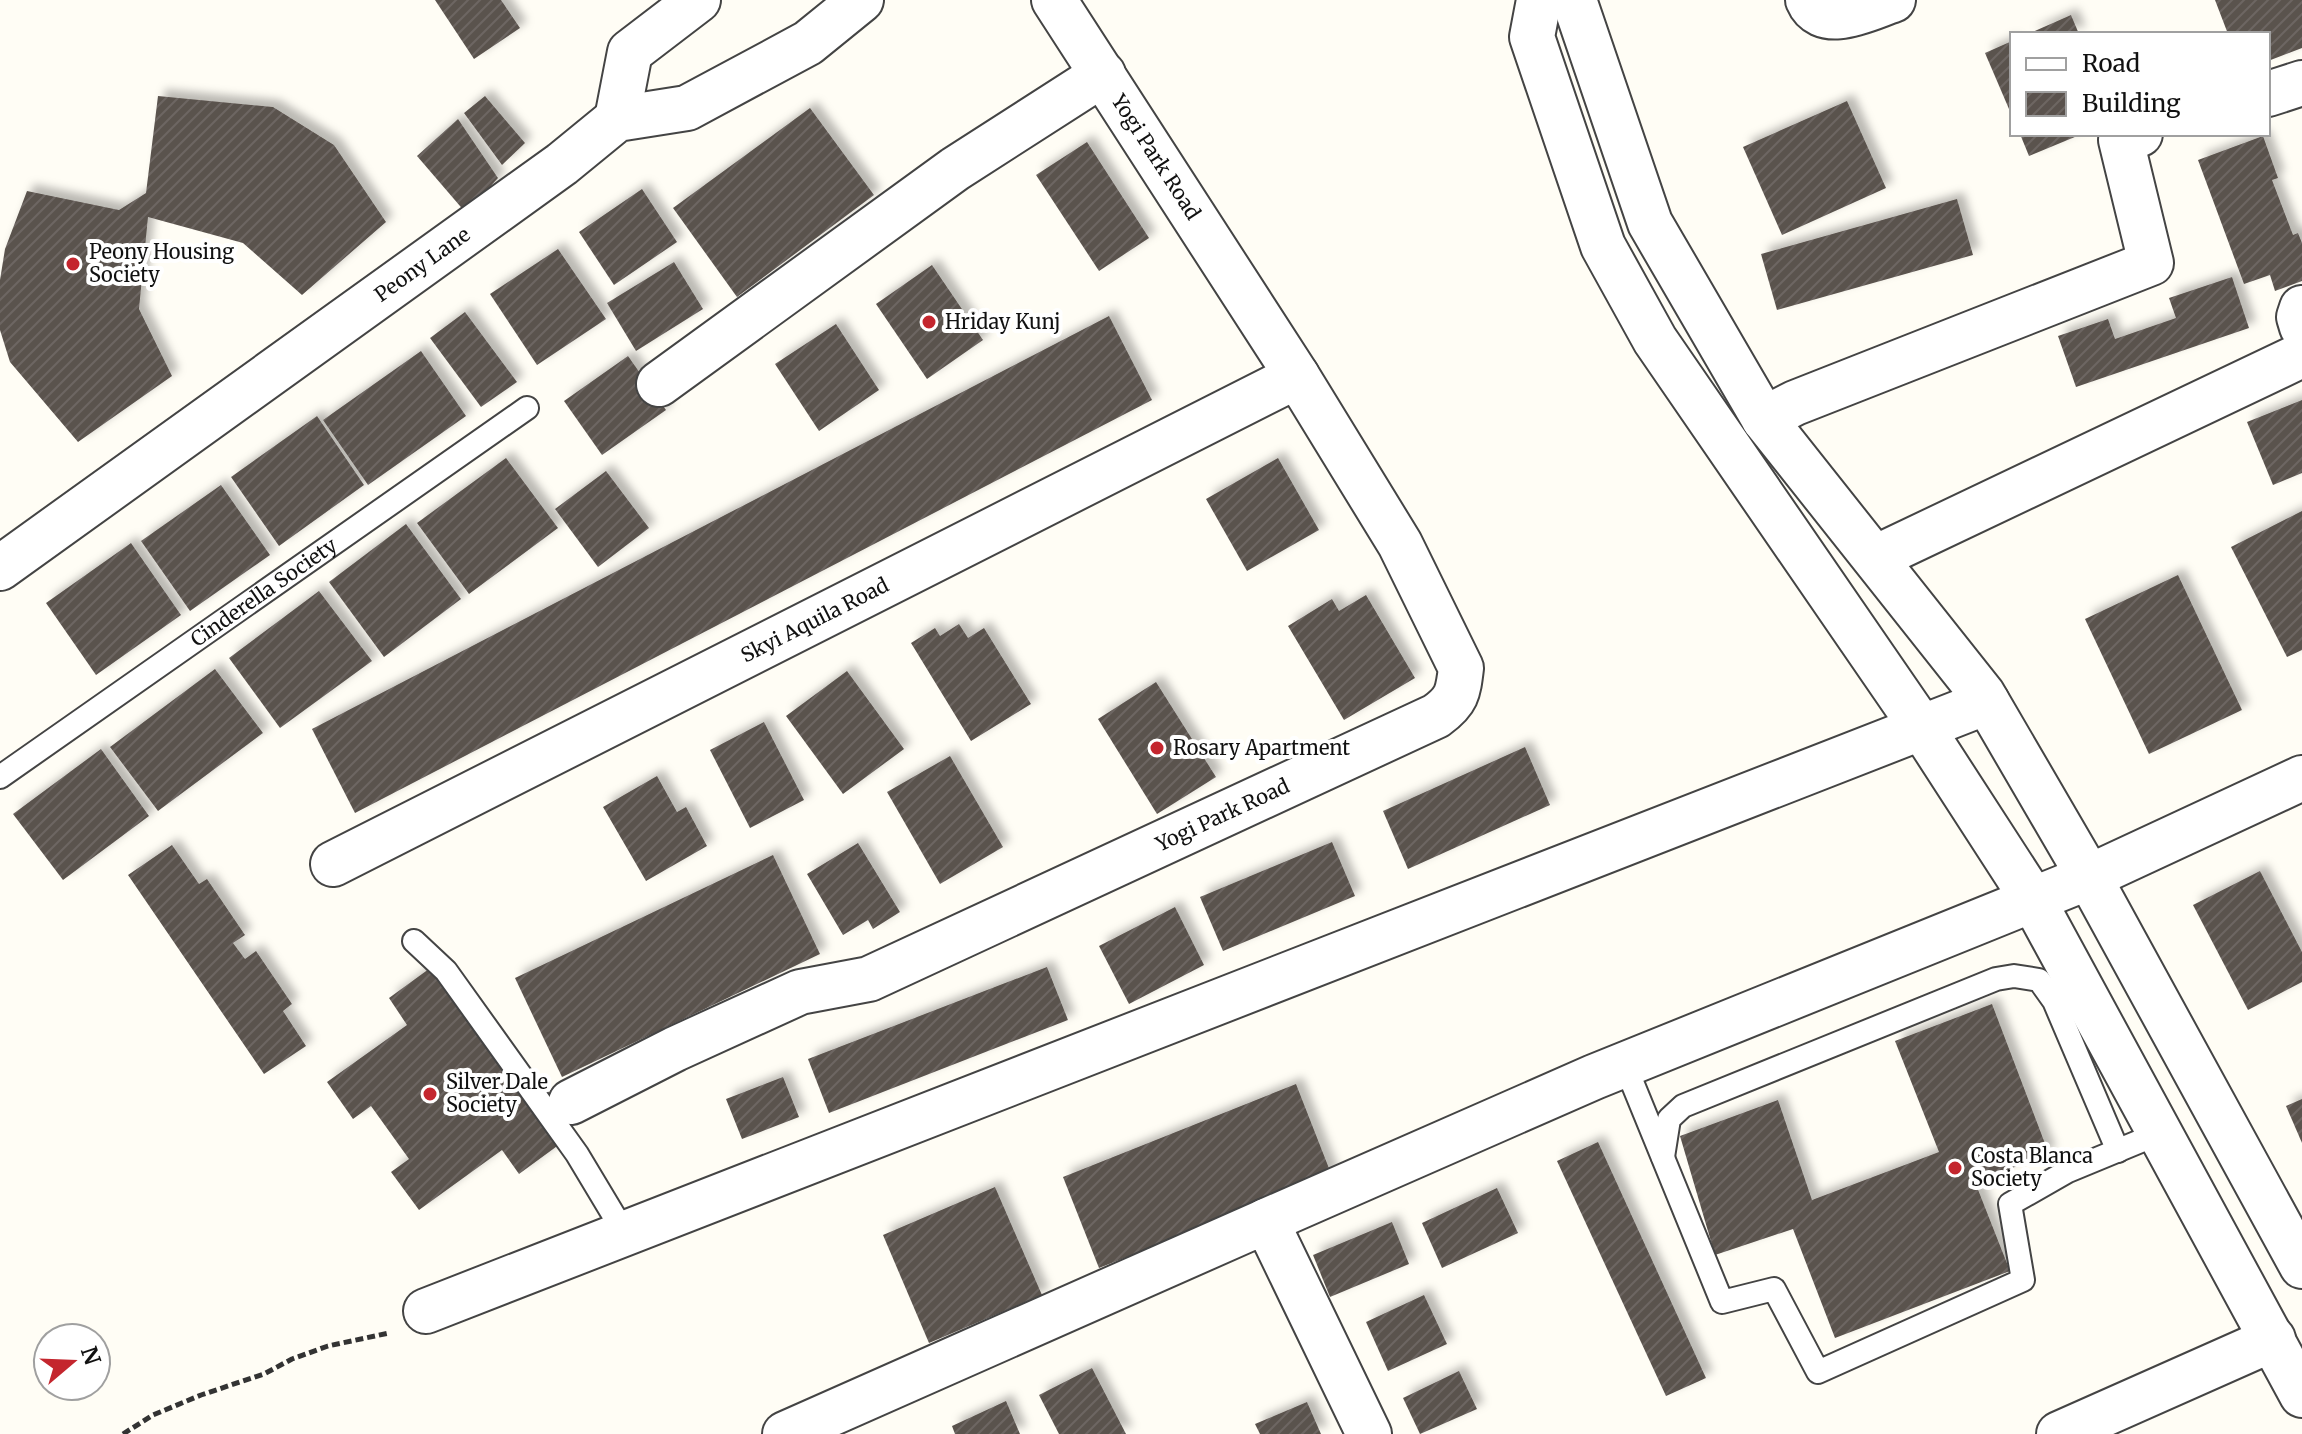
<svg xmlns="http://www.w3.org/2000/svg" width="2302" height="1434" font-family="Merriweather,serif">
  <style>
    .building { fill: url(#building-hatch); filter: url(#shadow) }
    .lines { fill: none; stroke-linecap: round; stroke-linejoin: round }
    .service-casing { stroke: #444; stroke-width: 26 }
    .minor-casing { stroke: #444; stroke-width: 48 }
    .tertiary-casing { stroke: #444; stroke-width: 48 }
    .path { stroke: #333; stroke-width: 5; stroke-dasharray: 8 4; stroke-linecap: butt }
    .service { stroke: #fff; stroke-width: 22 }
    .minor { stroke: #fff; stroke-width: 44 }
    .tertiary { stroke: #fff; stroke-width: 44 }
    .poi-dot { fill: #c4262e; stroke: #fff; stroke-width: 3 }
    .labels { text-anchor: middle; stroke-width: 8; stroke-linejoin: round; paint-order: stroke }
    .street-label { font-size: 20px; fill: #111; stroke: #fff }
    .poi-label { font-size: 20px; fill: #111; stroke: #fff; text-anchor: start }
  </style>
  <defs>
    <pattern id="building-hatch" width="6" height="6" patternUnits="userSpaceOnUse" patternTransform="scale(2)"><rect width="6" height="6" fill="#5a524d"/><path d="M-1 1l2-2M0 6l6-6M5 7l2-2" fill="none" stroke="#6d6662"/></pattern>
    <filter id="shadow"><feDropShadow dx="7" dy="-7" stdDeviation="4" flood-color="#0004"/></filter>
  </defs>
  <rect width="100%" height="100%" fill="#fffdf5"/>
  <g class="building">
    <path d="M 435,0 L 501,0 L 520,28 L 474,59 Z"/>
    <path d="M 2215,0 L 2302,0 L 2302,48 L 2268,61 L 2268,34 L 2228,34 Z"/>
    <path d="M 2071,15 L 2079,34 L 2028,34 Z"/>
    <path d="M 2012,41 L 2012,116 L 1985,53 Z"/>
    <path d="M 158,96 L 273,107 L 334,145 L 386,222 L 302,295 L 243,243 L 148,217 L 139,309 L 172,376 L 78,442 L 10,362 L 0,330 L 0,280 L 5,249 L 27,191 L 119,210 L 146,193 Z"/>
    <path d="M 485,96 L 525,143 L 502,165 L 464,113 Z"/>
    <path d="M 1847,101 L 1886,188 L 1782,235 L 1743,147 Z"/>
    <path d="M 810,108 L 874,195 L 737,297 L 673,208 Z"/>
    <path d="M 458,119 L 498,178 L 466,213 L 417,156 Z"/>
    <path d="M 2020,134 L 2082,134 L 2029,156 Z"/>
    <path d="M 2263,136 L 2278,178 L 2272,180 L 2293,235 L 2298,233 L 2302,243 L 2302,281 L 2275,291 L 2270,275 L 2244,284 L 2198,160 Z"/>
    <path d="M 1087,142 L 1149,238 L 1099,271 L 1036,175 Z"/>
    <path d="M 642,189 L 677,242 L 614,285 L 579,232 Z"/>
    <path d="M 1957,199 L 1973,255 L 1777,310 L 1761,254 Z"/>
    <path d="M 558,249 L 606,319 L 537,365 L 490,294 Z"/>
    <path d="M 674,262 L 703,309 L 636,351 L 607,303 Z"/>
    <path d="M 932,265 L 983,340 L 927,379 L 876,304 Z"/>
    <path d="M 2232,277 L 2249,328 L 2076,387 L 2058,336 L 2108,319 L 2115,339 L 2176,318 L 2169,298 Z"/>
    <path d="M 465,312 L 517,382 L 481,407 L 430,338 Z"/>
    <path d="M 1109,316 L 1152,400 L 355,813 L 312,729 Z"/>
    <path d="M 836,324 L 879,390 L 819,431 L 775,364 Z"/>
    <path d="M 421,351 L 466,416 L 368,485 L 323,420 Z"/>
    <path d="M 628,356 L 666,410 L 602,455 L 564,401 Z"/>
    <path d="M 2302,400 L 2302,473 L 2273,485 L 2247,422 Z"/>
    <path d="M 317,416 L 364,485 L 279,546 L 231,477 Z"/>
    <path d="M 506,458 L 558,528 L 469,594 L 417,523 Z"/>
    <path d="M 1278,458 L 1319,530 L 1247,571 L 1206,499 Z"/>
    <path d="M 606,471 L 649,528 L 598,567 L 555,509 Z"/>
    <path d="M 221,485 L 270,555 L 190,611 L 141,541 Z"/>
    <path d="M 2302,511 L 2302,650 L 2287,657 L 2231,547 Z"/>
    <path d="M 406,524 L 461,599 L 384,657 L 329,582 Z"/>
    <path d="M 131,543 L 181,615 L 96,675 L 46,603 Z"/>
    <path d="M 2178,575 L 2242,710 L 2149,754 L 2085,619 Z"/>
    <path d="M 319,591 L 372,661 L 280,728 L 229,658 Z"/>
    <path d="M 1366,595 L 1415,678 L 1344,720 L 1288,626 L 1332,599 L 1339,611 Z"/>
    <path d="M 959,624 L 968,638 L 984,628 L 1031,704 L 971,741 L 911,643 L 935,628 L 940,636 Z"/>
    <path d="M 215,669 L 263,733 L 158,811 L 110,747 Z"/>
    <path d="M 847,671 L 904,749 L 843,794 L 786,716 Z"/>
    <path d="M 1156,682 L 1216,777 L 1157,814 L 1098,719 Z"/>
    <path d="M 764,722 L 804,800 L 750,828 L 710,750 Z"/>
    <path d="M 1525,747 L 1550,805 L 1408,869 L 1383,811 Z"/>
    <path d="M 101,749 L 149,816 L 63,880 L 13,814 Z"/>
    <path d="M 950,756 L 1003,847 L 940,884 L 887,792 Z"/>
    <path d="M 657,776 L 677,812 L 686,807 L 707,846 L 646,881 L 603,807 Z"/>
    <path d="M 1332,842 L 1355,896 L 1223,951 L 1200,897 Z"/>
    <path d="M 858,843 L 900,912 L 873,929 L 868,920 L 843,935 L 807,874 Z"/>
    <path d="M 172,845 L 199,884 L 207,879 L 245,935 L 233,943 L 245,959 L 256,951 L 292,1004 L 283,1011 L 306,1046 L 264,1074 L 128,875 Z"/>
    <path d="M 773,855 L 820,954 L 562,1077 L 515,978 Z"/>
    <path d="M 2260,871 L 2302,952 L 2302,982 L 2248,1010 L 2193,905 Z"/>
    <path d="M 1175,907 L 1204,965 L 1129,1004 L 1099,946 Z"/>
    <path d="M 433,966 L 560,1144 L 519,1174 L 502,1150 L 419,1210 L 391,1172 L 409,1159 L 371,1106 L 353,1119 L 327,1082 L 407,1025 L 389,998 Z"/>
    <path d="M 1047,967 L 1068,1020 L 829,1113 L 808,1059 Z"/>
    <path d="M 1992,1004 L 2049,1154 L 1975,1182 L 2010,1271 L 1835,1338 L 1793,1229 L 1715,1255 L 1680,1136 L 1778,1100 L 1812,1200 L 1939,1152 L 1895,1041 Z"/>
    <path d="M 783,1077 L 799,1117 L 742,1139 L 726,1099 Z"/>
    <path d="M 1296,1084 L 1332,1176 L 1099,1268 L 1063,1177 Z"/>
    <path d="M 2302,1099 L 2302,1143 L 2286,1106 Z"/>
    <path d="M 1598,1142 L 1706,1378 L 1666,1396 L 1557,1161 Z"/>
    <path d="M 995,1187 L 1042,1295 L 929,1343 L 883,1235 Z"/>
    <path d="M 1497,1188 L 1518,1233 L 1442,1268 L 1422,1223 Z"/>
    <path d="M 1392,1222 L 1409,1264 L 1330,1297 L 1313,1255 Z"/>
    <path d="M 1424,1295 L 1447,1344 L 1388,1371 L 1366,1322 Z"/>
    <path d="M 1092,1368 L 1126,1434 L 1059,1434 L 1039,1395 Z"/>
    <path d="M 1459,1371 L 1477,1409 L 1420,1434 L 1403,1398 Z"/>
    <path d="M 1006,1401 L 1020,1434 L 955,1434 L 952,1426 Z"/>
    <path d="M 1307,1402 L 1321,1434 L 1260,1434 L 1255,1424 Z"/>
  </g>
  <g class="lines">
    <g class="service-casing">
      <g id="service">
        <path id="s1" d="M 0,777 L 527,408"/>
        <path d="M 414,941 L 446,971 L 577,1154 L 625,1234"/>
        <path d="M 1625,1065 L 1722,1302 L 1774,1289 L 1818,1372 L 2023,1280 L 2010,1204 L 2068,1171 L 2160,1133"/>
        <path d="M 1663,1157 L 1669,1119 L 1683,1106 L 1996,979 L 2014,976 L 2039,980 L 2054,1001 L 2118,1151"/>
      </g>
    </g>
    <g class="minor-casing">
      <g id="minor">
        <path d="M 1808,0 C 1822,33 1869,8 1893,0"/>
        <path d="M 2268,94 L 2302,83"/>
        <path d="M 617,119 L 630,52 L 698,0"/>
        <path d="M 2302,308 L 2299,317 L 2302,327"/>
        <path d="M 659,384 L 955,169 L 1103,74"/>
        <path d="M 1764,419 L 1795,403 L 2151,263 L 2121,140 L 2140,134"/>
        <path d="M 1875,558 L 2302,355"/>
        <path id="s2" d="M 0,568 L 562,164 L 617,119 L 687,108 L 808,43 L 861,0"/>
        <path id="s3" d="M 333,864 L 1297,376"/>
        <path id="s4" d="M 571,1102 L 675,1049 L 800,992 L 869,979 L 1436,716 C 1457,701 1458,693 1461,668 L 1400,544 L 1297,376 L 1054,0"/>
        <path d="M 1266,1221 L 1594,1077 L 2089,877 L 2302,778"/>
        <path d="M 426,1311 L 1987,702"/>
        <path d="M 785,1434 L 1266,1221 L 1369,1434"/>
        <path d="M 2059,1434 L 2273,1339"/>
      </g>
    </g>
    <g class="tertiary-casing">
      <g id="tertiary">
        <path d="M 1539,0 L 1532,37 L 1603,246 L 1655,340 L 1922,728 L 2032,898 L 2302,1395"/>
        <path d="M 1574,0 L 1650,223 L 1764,419 L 1983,695 L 2089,877 L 2302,1266"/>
      </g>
    </g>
    <path class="path" d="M 123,1434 L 153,1415 L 201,1395 L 264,1374 L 292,1359 L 328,1346 L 389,1333"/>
    <use href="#service" class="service"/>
    <use href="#minor" class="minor"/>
    <use href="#tertiary" class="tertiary"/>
  </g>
  <g class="poi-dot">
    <circle cx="73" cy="264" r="8"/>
    <circle cx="929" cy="322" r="8"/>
    <circle cx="1157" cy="748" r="8"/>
    <circle cx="430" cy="1094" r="8"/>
    <circle cx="1955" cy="1168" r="8"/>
  </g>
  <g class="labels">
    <g class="street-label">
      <text transform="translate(1156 157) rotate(57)" y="7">Yogi Park Road</text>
      <text dy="7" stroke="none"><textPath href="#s2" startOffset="520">Peony Lane</textPath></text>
      <text dy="7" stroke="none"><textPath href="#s1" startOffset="322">Cinderella Society</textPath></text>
      <text dy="7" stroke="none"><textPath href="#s3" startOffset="540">Skyi Aquila Road</textPath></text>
      <text dy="7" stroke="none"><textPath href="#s4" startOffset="714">Yogi Park Road</textPath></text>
    </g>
    <g class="poi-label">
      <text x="89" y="259">Peony Housing<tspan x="89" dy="23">Society</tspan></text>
      <text x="945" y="329">Hriday Kunj</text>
      <text x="1173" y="755">Rosary Apartment</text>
      <text x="446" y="1089">Silver Dale<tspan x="446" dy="23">Society</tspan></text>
      <text x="1971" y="1163">Costa Blanca<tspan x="1971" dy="23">Society</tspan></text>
    </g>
  </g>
  <rect x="2010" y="32" width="260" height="104" fill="#ffffff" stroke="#a0a0a0" stroke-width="2"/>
  <rect x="2026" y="58" width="40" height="12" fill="#ffffff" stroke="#a0a0a0" stroke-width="2"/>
  <text x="2082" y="72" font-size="24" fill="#111111">Road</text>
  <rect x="2026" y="92" width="40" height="24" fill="url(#building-hatch)" stroke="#a0a0a0" stroke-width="2"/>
  <text x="2082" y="112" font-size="24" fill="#111111">Building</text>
  <g transform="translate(72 1362) rotate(71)"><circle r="38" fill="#ffffff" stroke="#a0a0a0" stroke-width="2"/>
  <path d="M0-6L14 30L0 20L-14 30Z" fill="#c4262e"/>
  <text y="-12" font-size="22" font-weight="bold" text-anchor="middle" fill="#111111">N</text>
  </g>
</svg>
